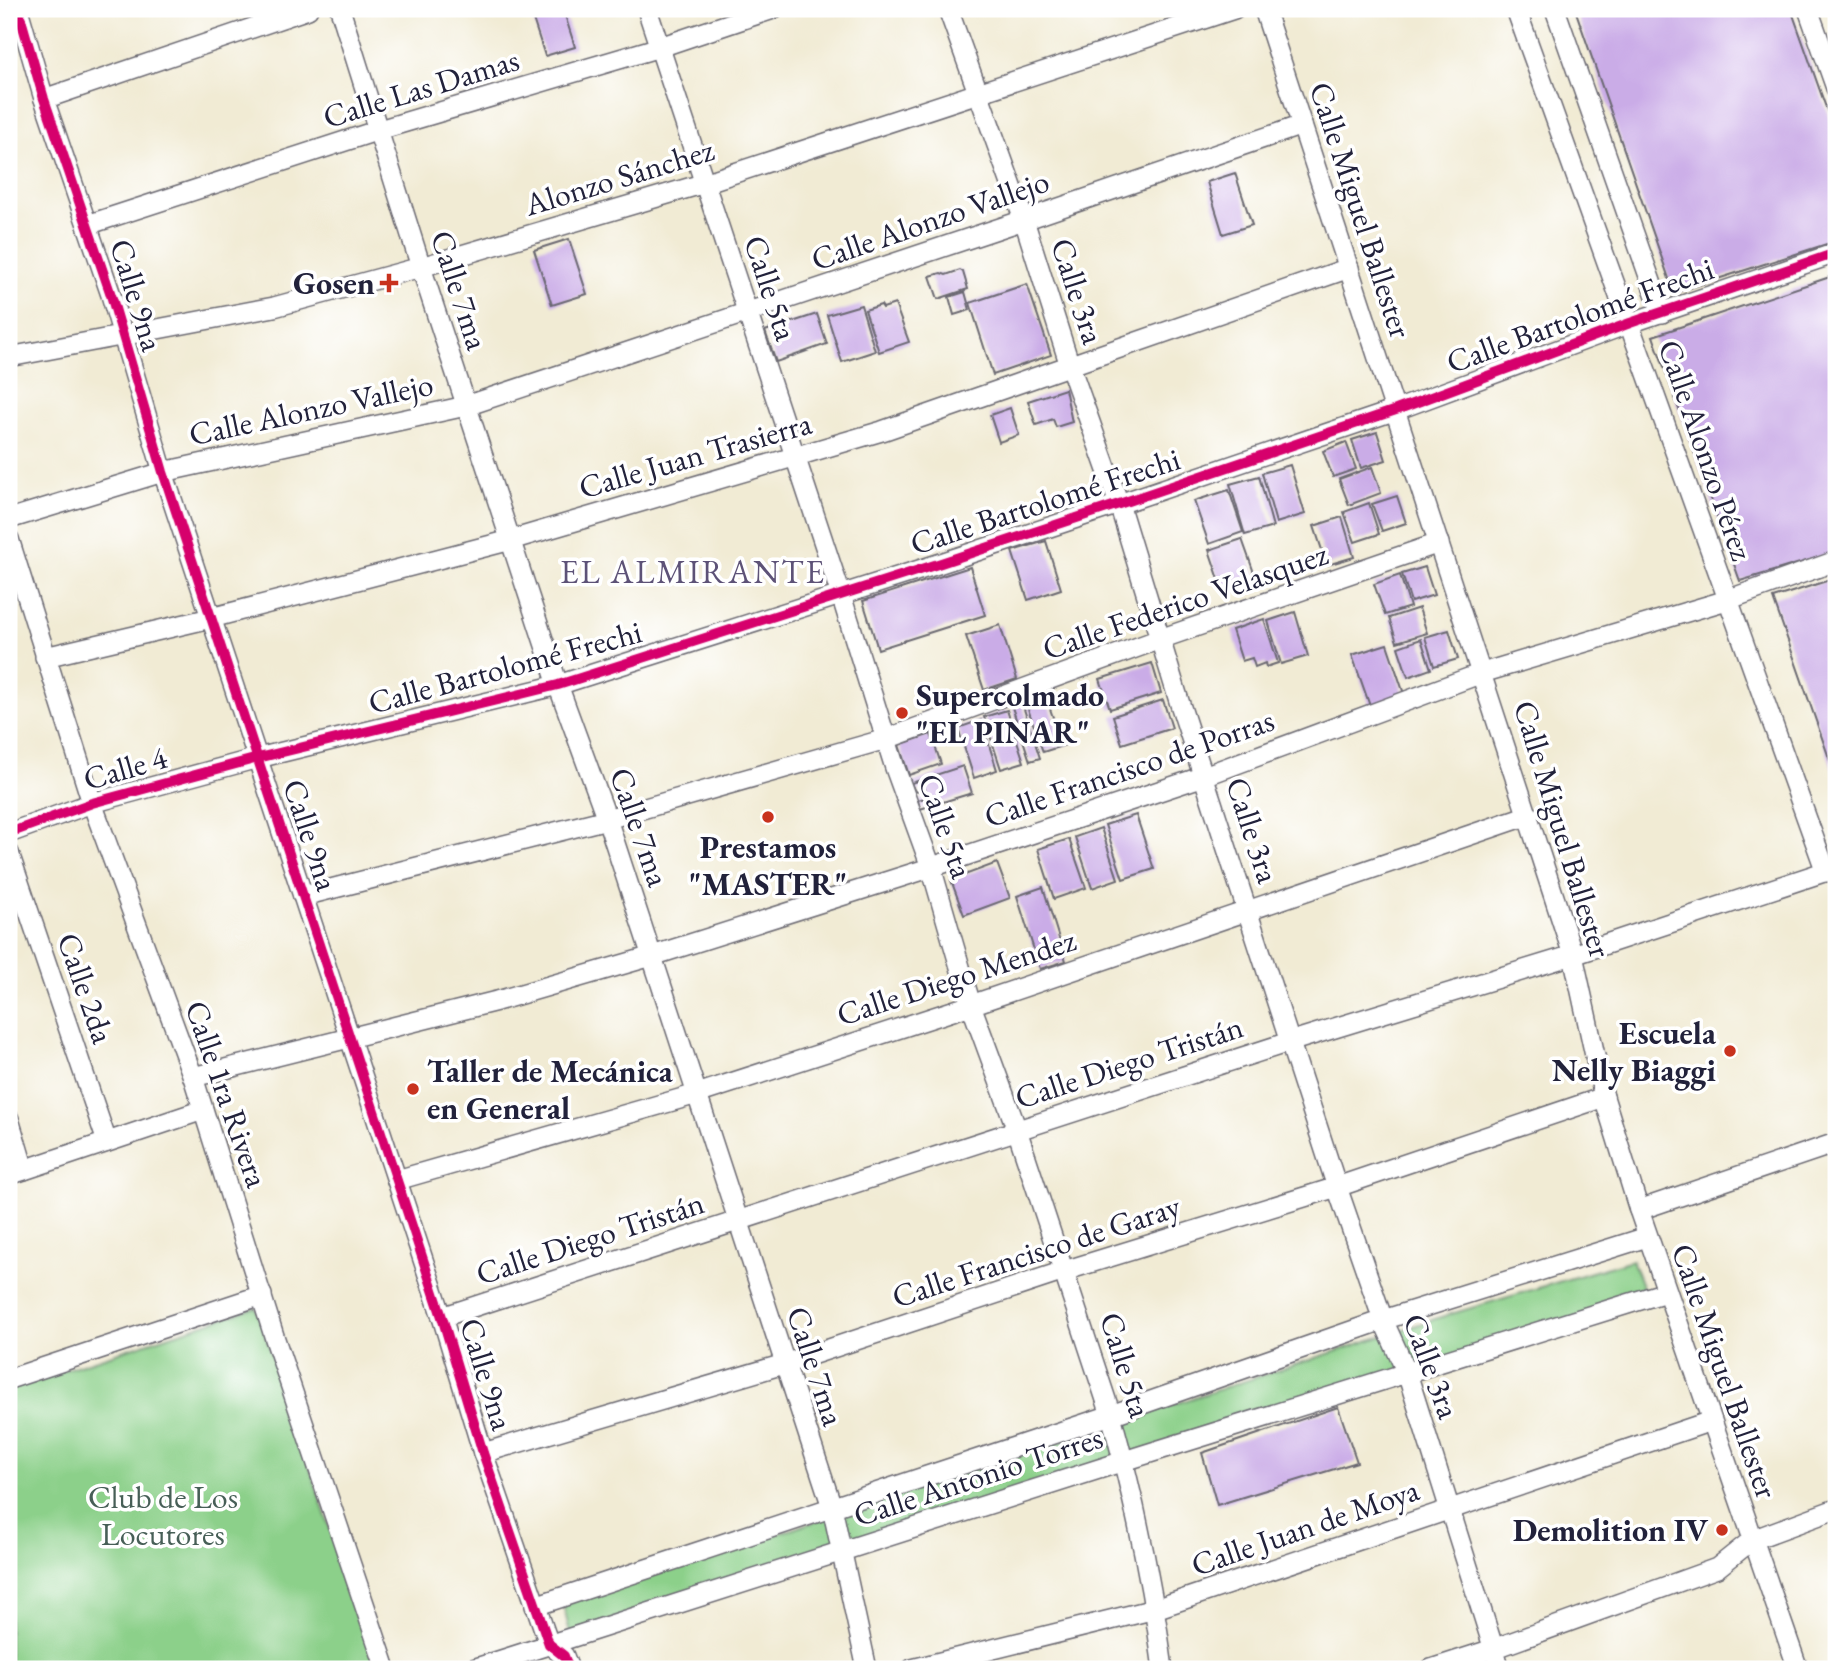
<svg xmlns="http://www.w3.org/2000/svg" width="1845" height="1678" font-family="'EB Garamond',serif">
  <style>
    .green { fill: #8cd08a; stroke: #577962; stroke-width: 2 }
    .building { fill: #caace7 }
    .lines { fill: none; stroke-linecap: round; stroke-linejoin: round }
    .minor-casing { stroke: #6a6871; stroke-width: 22 }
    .minor { stroke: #fff; stroke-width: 19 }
    .cycleway-casing { stroke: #fff; stroke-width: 15 }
    .cycleway { stroke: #d6006c; stroke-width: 10 }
    .poi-dot { fill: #c8321e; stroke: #fff; stroke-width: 2.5 }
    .labels { text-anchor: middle; stroke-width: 7; stroke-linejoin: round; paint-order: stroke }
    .street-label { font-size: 32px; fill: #22223b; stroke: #fff }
    .poi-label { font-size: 32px; font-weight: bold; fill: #22223b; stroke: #fff; text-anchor: end }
    .park-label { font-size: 32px; fill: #475f57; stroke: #fff }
    .neighbourhood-label { font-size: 33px; letter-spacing: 2px; fill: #5d5277; stroke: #fff }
  </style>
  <rect width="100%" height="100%" fill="#fff"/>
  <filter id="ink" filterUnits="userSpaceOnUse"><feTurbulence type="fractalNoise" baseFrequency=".0143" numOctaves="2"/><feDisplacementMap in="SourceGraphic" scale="14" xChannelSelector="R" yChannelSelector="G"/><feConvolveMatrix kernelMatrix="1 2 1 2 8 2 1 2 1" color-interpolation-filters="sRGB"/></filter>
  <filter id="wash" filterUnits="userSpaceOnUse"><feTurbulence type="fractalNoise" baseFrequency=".00686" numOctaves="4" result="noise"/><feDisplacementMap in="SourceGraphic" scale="28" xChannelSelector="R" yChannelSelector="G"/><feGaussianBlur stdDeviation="1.57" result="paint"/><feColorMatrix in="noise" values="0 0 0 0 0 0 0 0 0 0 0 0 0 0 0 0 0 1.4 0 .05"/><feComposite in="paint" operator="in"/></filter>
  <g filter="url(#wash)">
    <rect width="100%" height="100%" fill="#f1ebd4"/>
    <g class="green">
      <path d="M 1632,1260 L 1647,1298 L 571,1637 L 563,1604 L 1441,1317 Z"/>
      <path d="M 256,1307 L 377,1669 L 9,1669 L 9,1388 Z"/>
    </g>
    <g id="blocks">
      <g class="building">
        <path d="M 563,9 L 575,47 L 545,56 L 533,19 Z"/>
        <path d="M 1575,9 L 1791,9 L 1836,136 L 1836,241 L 1674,293 Z"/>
        <path d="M 1235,173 L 1252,225 L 1223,234 L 1207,182 Z"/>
        <path d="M 569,239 L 587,294 L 552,305 L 534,250 Z"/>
        <path d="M 960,270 L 963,272 L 968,289 L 938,299 L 930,276 L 941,273 L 946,275 Z"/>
        <path d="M 1836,275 L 1836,552 L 1740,581 L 1653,336 Z"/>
        <path d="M 1027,284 L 1051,355 L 993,375 L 970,303 Z"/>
        <path d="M 965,292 L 970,310 L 954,315 L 949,297 Z"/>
        <path d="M 895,304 L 909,342 L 879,352 L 865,310 L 881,305 L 883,308 Z"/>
        <path d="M 861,305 L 875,351 L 842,362 L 827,315 Z"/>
        <path d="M 817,314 L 827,344 L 776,362 L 765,331 Z"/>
        <path d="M 1065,389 L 1072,422 L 1056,427 L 1053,419 L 1036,425 L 1028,401 Z"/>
        <path d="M 1010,408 L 1019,435 L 999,442 L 990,415 Z"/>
        <path d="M 1377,432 L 1386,460 L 1361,468 L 1352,440 Z"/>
        <path d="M 1346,442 L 1356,469 L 1333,477 L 1323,451 Z"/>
        <path d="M 1290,465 L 1305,514 L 1276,523 L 1262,473 Z"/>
        <path d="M 1372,467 L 1381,493 L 1349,505 L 1339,479 Z"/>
        <path d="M 1259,476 L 1273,527 L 1245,535 L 1230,484 Z"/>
        <path d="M 1229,490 L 1243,532 L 1209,544 L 1194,501 Z"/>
        <path d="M 1397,496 L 1406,523 L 1382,531 L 1372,504 Z"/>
        <path d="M 1369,503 L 1379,534 L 1355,542 L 1344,512 Z"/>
        <path d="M 1342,517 L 1354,557 L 1327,565 L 1314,526 Z"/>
        <path d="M 1242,539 L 1258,584 L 1234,592 L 1232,585 L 1222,588 L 1209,550 Z"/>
        <path d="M 1046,541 L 1061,589 L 1028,600 L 1012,551 Z"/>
        <path d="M 970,567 L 985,615 L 878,649 L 863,601 Z"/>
        <path d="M 1425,567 L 1434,595 L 1411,602 L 1402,574 Z"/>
        <path d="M 1400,575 L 1410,607 L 1385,615 L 1374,584 Z"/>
        <path d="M 1836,578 L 1836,778 L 1773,598 Z"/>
        <path d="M 1419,608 L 1427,633 L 1397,642 L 1389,618 Z"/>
        <path d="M 1295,612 L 1308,656 L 1281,664 L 1268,621 Z"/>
        <path d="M 1264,619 L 1278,663 L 1266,667 L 1265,663 L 1255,667 L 1252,658 L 1242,661 L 1232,630 Z"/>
        <path d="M 1000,625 L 1017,679 L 984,690 L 966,636 Z"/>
        <path d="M 1449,630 L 1458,659 L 1434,666 L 1425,637 Z"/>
        <path d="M 1421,639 L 1431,669 L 1408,677 L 1398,647 Z"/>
        <path d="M 1387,644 L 1404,694 L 1370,706 L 1352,655 Z"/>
        <path d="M 1152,663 L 1161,693 L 1110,709 L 1100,679 Z"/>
        <path d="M 1047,700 L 1058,732 L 1066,729 L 1071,743 L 1043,752 L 1027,706 Z"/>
        <path d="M 1163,700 L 1172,728 L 1122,744 L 1113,716 Z"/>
        <path d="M 1022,703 L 1040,758 L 1030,761 L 1012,707 Z"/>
        <path d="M 1007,710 L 1024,762 L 1001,769 L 984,717 Z"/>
        <path d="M 981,720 L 997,770 L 974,778 L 958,728 Z"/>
        <path d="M 931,734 L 941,764 L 909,775 L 899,745 Z"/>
        <path d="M 963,766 L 972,793 L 920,809 L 918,800 L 928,797 L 925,789 L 915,792 L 911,783 Z"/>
        <path d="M 1136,815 L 1154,869 L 1123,879 L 1105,825 Z"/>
        <path d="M 1101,828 L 1118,879 L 1092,888 L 1075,837 Z"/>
        <path d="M 1069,839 L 1086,888 L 1054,899 L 1038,849 Z"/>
        <path d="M 997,863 L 1010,898 L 964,915 L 951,880 Z"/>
        <path d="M 1043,887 L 1066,961 L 1040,969 L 1017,896 Z"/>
        <path d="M 1338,1407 L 1357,1462 L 1217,1505 L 1202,1453 Z"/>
      </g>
    </g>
  </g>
  <g filter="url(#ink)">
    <use href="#blocks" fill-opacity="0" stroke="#6a6871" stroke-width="2"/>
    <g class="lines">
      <g class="minor-casing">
        <g id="minor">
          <path d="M 18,9 L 44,99 L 111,295 L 163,472 L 442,1317 L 483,1453 L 549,1644 L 564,1656 L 569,1669"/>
          <path d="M 340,9 L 421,267 L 558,685 L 607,819 L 832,1507 L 867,1669"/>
          <path d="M 647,9 L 841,595 L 895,768 L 931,867 L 971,1005 L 1017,1130 L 1111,1415 C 1134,1498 1152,1583 1163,1669"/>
          <path d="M 948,9 L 1024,220 L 1070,366 L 1119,504 L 1179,701 L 1337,1187 L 1383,1320 L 1407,1373 L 1500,1669"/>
          <path d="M 1264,9 L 1573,955 L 1604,1097 L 1639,1210 L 1798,1669"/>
          <path d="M 1516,9 L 1826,872"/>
          <path d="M 1555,9 L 1662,313"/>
          <path d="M 1808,9 L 1836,88"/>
          <path d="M 44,99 L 308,9"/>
          <path d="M 87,225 L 379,130 L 660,47 L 773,9"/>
          <path d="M 9,357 L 274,307 L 421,267 L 695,186 L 1234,9"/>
          <path d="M 9,519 L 163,472 L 466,406 L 1024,220 L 1302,125"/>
          <path d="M 9,539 L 92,803 L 193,1077 L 275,1339 L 386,1669"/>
          <path d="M 45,657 L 211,618 L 511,540 L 882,431 L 1349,268"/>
          <path d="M 9,833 L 92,803 L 258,758 L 558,685 L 941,563 L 1119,504 L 1396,410 L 1630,323 L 1836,253"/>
          <path d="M 9,853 L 107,1142"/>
          <path d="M 303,896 L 607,819 L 886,739 L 1160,639 L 1439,543"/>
          <path d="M 193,1077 L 497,1001 L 652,956 L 920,871 L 1204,776 L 1482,673 L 1727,600 L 1836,561"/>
          <path d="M 9,1119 L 24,1170"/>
          <path d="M 9,1175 L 203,1110"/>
          <path d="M 397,1180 L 697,1094 L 971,1005 L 1529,815"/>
          <path d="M 1639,1210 L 1836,1143"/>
          <path d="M 442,1317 L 1289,1042 L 1573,955 L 1836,868"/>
          <path d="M 9,1379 L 262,1295"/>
          <path d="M 483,1453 L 784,1364 L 1064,1271 L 1337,1187 L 1604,1097"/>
          <path d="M 535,1606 L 1111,1415 L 1383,1320 L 1647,1237"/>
          <path d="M 473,1669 L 1124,1461 L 1666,1292"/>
          <path d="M 912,1669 L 1155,1609 L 1711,1421"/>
          <path d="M 1431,1669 L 1493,1649 L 1717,1568 L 1752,1540 L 1836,1509"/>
        </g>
      </g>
      <use href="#minor" class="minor"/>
      <g class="cycleway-casing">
        <g id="cycleway">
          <path d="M 18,9 L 44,99 L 111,295 L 163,472 L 442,1317 L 483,1453 L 549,1644 L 564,1656 L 569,1669"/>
          <path d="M 9,833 L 92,803 L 258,758 L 558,685 L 941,563 L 1119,504 L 1396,410 L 1630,323 L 1836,253"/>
        </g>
      </g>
      <use href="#cycleway" class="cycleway"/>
    </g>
  </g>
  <g class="poi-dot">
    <path d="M385.5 272.5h7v7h7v7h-7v7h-7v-7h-7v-7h7z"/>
    <circle cx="902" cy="713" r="7"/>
    <circle cx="768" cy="817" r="7"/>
    <circle cx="1730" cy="1051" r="7"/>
    <circle cx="413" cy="1089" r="7"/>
    <circle cx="1722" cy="1530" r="7"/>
  </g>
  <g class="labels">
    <g class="street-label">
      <text transform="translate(421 88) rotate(-17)" y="11">Calle Las Damas</text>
      <text transform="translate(619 177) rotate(-17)" y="11">Alonzo Sánchez</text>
      <text transform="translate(1361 210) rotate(72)" y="11">Calle Miguel Ballester</text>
      <text transform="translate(930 220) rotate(-19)" y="11">Calle Alonzo Vallejo</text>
      <text transform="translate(771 288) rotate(72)" y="11">Calle 5ta</text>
      <text transform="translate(460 290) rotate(72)" y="11">Calle 7ma</text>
      <text transform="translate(1078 291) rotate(72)" y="11">Calle 3ra</text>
      <text transform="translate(137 295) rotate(73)" y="11">Calle 9na</text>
      <text transform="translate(1580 315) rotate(-20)" y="11">Calle Bartolomé Frechi</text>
      <text transform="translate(311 409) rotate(-12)" y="11">Calle Alonzo Vallejo</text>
      <text transform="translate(1706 450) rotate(71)" y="11">Calle Alonzo Pérez</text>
      <text transform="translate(695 455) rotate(-16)" y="11">Calle Juan Trasierra</text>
      <text transform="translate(1045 501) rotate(-18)" y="11">Calle Bartolomé Frechi</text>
      <text transform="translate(1185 601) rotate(-19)" y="11">Calle Federico Velasquez</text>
      <text transform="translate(505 667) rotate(-15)" y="11">Calle Bartolomé Frechi</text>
      <text transform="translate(125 768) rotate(-16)" y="11">Calle 4</text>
      <text transform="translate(1129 768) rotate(-19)" y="11">Calle Francisco de Porras</text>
      <text transform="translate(946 826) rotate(71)" y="11">Calle 5ta</text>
      <text transform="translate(640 827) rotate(71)" y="11">Calle 7ma</text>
      <text transform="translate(1563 829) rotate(73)" y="11">Calle Miguel Ballester</text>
      <text transform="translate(1253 830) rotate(72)" y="11">Calle 3ra</text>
      <text transform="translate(311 835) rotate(72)" y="11">Calle 9na</text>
      <text transform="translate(956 977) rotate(-18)" y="11">Calle Diego Mendez</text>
      <text transform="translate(86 988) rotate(71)" y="11">Calle 2da</text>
      <text transform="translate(1129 1062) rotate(-18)" y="11">Calle Diego Tristán</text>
      <text transform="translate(227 1094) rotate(71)" y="11">Calle 1ra Rivera</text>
      <text transform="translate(590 1238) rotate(-18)" y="11">Calle Diego Tristán</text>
      <text transform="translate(1036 1251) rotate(-18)" y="11">Calle Francisco de Garay</text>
      <text transform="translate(1126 1365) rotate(73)" y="11">Calle 5ta</text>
      <text transform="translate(816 1366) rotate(72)" y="11">Calle 7ma</text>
      <text transform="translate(1432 1366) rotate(70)" y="11">Calle 3ra</text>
      <text transform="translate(1725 1371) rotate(71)" y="11">Calle Miguel Ballester</text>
      <text transform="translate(487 1374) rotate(73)" y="11">Calle 9na</text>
      <text transform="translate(978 1476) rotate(-18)" y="11">Calle Antonio Torres</text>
      <text transform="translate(1305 1527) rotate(-19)" y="11">Calle Juan de Moya</text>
    </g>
    <g class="poi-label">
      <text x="375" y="294">Gosen</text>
      <text x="916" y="706" text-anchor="start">Supercolmado<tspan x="916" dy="37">"EL PINAR"</tspan></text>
      <text x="768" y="858" text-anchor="middle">Prestamos<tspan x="768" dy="37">"MASTER"</tspan></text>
      <text x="1716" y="1044">Escuela<tspan x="1716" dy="37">Nelly Biaggi</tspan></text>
      <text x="427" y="1082" text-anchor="start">Taller de Mecánica<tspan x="427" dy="37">en General</tspan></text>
      <text x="1708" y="1541">Demolition IV</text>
    </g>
    <g class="park-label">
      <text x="163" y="1508">Club de Los<tspan x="163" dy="37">Locutores</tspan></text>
    </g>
    <g class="neighbourhood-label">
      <text x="693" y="583">EL ALMIRANTE</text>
    </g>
  </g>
  <rect width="1845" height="1678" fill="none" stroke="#fff" stroke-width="35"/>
</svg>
